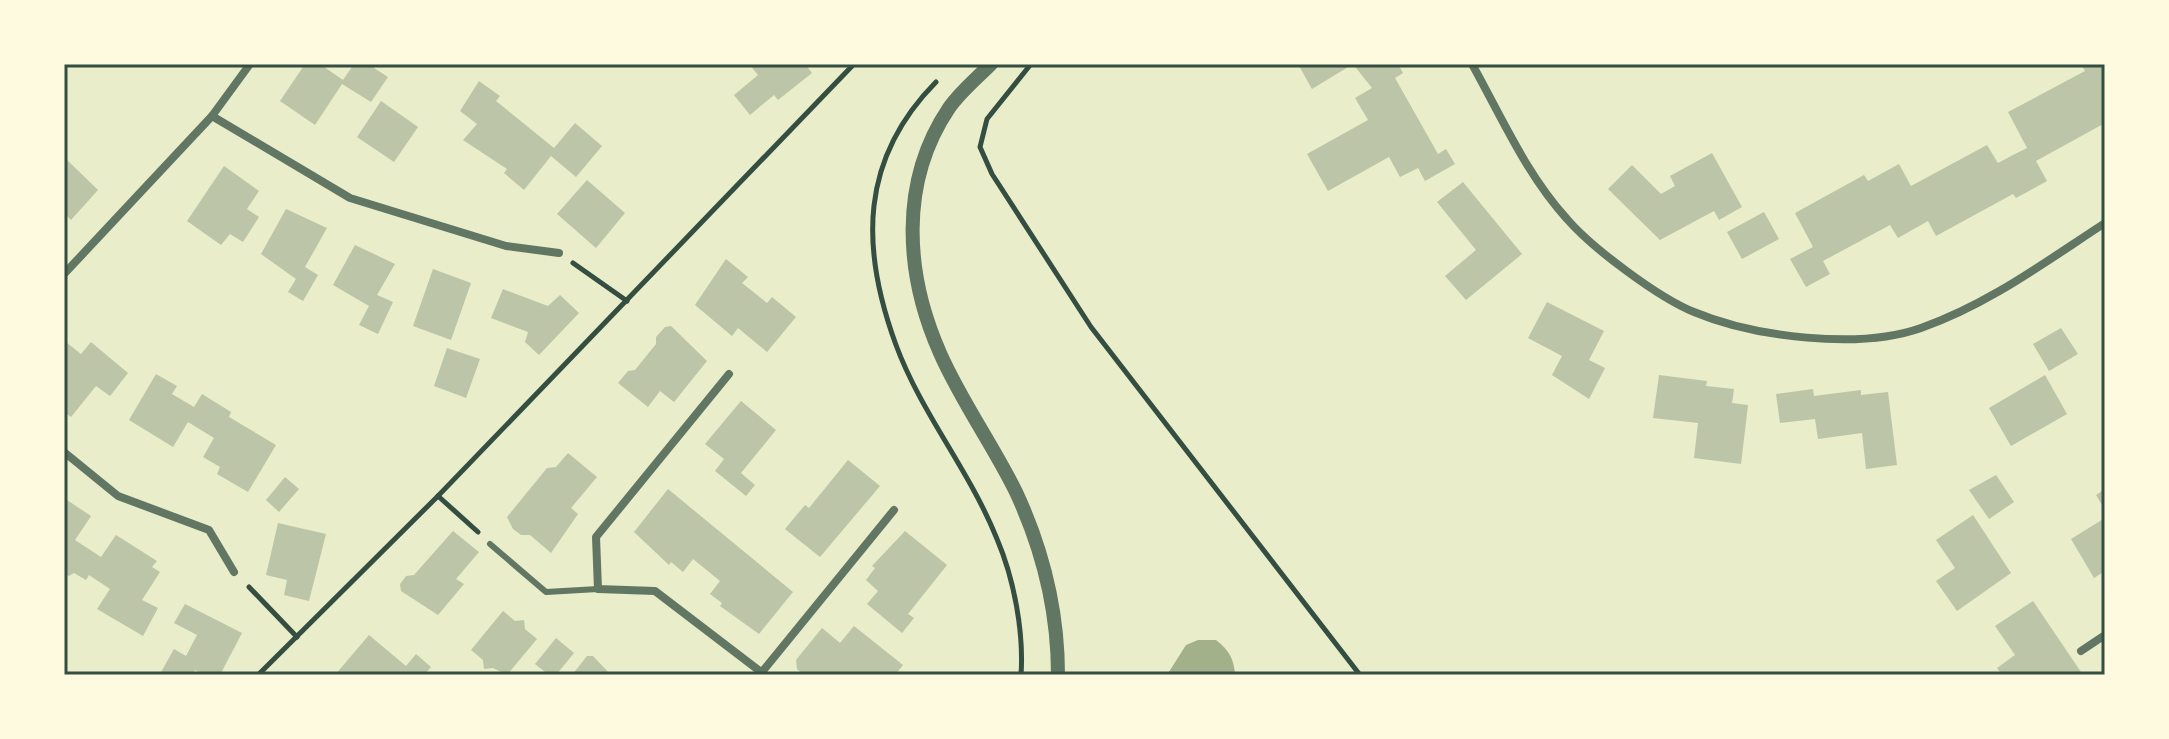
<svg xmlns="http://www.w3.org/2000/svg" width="2169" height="739" font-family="'Space Grotesk',sans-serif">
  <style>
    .water { fill: #a3b18a }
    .building { fill: #bcc5a7 }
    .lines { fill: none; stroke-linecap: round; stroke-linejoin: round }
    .path { stroke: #344e41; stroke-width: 5 }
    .service { stroke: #617663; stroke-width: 6 }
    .minor { stroke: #617663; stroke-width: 8 }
    .tertiary { stroke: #617663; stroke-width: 14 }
    .neatline { fill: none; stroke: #344e41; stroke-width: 3 }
  </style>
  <rect width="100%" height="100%" fill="#e9edc9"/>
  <path class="water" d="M 1198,640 L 1216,640 C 1229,650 1234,659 1235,675 L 1167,675 L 1186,645 Z"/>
  <g class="building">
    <path d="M 305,64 L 320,64 L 343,80 L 354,64 L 376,64 L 374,68 L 388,77 L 371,102 L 342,84 L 315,125 L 280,101 Z"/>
    <path d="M 749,64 L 805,64 L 812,73 L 778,100 L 774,95 L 750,115 L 734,95 L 758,75 Z"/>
    <path d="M 1298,64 L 1353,64 L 1312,89 Z"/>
    <path d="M 1353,64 L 1398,64 L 1403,73 L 1395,78 L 1438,154 L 1446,149 L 1455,164 L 1425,181 L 1418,168 L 1400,177 L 1389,157 L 1328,191 L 1307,154 L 1368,120 L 1355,98 L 1372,88 Z"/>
    <path d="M 2081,64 L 2105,64 L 2105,123 L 2036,161 L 2047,181 L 2016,198 L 2013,194 L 1936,236 L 1928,221 L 1898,238 L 1890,225 L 1823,261 L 1830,274 L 1806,287 L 1790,259 L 1813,247 L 1795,213 L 1864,175 L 1868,181 L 1899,164 L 1911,186 L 1987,145 L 1998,163 L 2013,155 L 2027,148 L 2008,112 L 2085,71 Z"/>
    <path d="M 479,81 L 500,96 L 496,101 L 554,148 L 575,123 L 602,146 L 576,177 L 551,156 L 524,190 L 504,173 L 507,169 L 463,140 L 477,124 L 460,111 Z"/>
    <path d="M 381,101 L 418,127 L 394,162 L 357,137 Z"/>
    <path d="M 1712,153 L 1742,207 L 1719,220 L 1714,211 L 1660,240 L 1608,189 L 1632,165 L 1661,194 L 1675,186 L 1670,176 Z"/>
    <path d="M 64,157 L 98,190 L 71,220 L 64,213 Z"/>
    <path d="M 224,166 L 259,191 L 247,209 L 259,217 L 243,242 L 230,234 L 221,245 L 187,221 Z"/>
    <path d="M 587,180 L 625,213 L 596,248 L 557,214 Z"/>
    <path d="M 1463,182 L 1522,254 L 1466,300 L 1445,276 L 1476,250 L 1437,202 Z"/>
    <path d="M 286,209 L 327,228 L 305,267 L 318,275 L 303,301 L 288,292 L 296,279 L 261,254 Z"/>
    <path d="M 1764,212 L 1779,239 L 1742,259 L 1727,232 Z"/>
    <path d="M 355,245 L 395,264 L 377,295 L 393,302 L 378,334 L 359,325 L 369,306 L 333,285 Z"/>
    <path d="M 726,259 L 748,277 L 742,283 L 767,303 L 772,297 L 796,317 L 767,352 L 738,328 L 732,336 L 695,305 Z"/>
    <path d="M 433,269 L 471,283 L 451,340 L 413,326 Z"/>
    <path d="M 503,289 L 548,306 L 560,295 L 579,313 L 539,355 L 525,342 L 528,332 L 491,318 Z"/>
    <path d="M 1547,302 L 1604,331 L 1589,360 L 1605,368 L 1589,399 L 1552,375 L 1562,356 L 1528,338 Z"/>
    <path d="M 671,326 L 707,361 L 674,402 L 660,391 L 648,407 L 618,383 L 628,371 L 635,370 L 656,344 L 656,337 L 665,327 Z"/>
    <path d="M 2061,328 L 2078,354 L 2049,371 L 2033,344 Z"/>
    <path d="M 91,342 L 128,373 L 110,396 L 96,386 L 71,417 L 64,412 L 64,347 L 67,343 L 81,354 Z"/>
    <path d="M 447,348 L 480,359 L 466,398 L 434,386 Z"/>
    <path d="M 156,374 L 177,386 L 172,394 L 194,407 L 202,394 L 231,412 L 229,417 L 276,445 L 248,492 L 217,474 L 220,467 L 203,457 L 214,438 L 188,422 L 173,447 L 129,420 Z"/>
    <path d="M 1659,375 L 1707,381 L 1706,386 L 1734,389 L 1732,403 L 1748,405 L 1741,464 L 1694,458 L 1698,423 L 1653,418 Z"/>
    <path d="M 2045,375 L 2067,414 L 2011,446 L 1989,408 Z"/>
    <path d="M 1813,389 L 1814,396 L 1861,390 L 1861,395 L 1888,392 L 1897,465 L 1866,469 L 1862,433 L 1818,439 L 1815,419 L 1780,423 L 1776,394 Z"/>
    <path d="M 741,401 L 776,430 L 741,473 L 755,485 L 746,496 L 715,471 L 724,459 L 705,444 Z"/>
    <path d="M 568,453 L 597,477 L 571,508 L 578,514 L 551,553 L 530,535 L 521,535 L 513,529 L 507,517 L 547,468 L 556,467 Z"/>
    <path d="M 848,460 L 880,486 L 820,557 L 785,529 L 805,505 L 809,508 Z"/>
    <path d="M 1996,475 L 2014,502 L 1989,519 L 1969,490 Z"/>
    <path d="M 285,477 L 299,489 L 279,512 L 266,500 Z"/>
    <path d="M 668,489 L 793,592 L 759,634 L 720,606 L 722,603 L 710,594 L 720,581 L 693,559 L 683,572 L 671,562 L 669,565 L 634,532 Z"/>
    <path d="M 2105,489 L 2105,510 L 2096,495 Z"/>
    <path d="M 64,498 L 91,516 L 75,540 L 101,557 L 116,535 L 157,561 L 152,567 L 160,572 L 142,600 L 158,608 L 143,636 L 97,609 L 110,589 L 89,575 L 86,580 L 74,573 L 69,576 L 64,573 Z"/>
    <path d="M 1973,515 L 2011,573 L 1957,611 L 1936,581 L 1955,568 L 1936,540 Z"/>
    <path d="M 2105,518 L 2105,571 L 2094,578 L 2071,539 Z"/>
    <path d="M 278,523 L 326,534 L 309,601 L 284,595 L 287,580 L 266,575 Z"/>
    <path d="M 453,531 L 479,552 L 456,579 L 464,584 L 438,615 L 401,591 L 400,584 L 406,576 L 414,575 Z"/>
    <path d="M 905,531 L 947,565 L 908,614 L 914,618 L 902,633 L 867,604 L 878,591 L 866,580 L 875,568 L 872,566 Z"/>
    <path d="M 2033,601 L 2081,672 L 2077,675 L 2002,675 L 1997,668 L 2015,655 L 1995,626 Z"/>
    <path d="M 185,604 L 242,633 L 220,675 L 205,675 L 195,670 L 192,675 L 160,674 L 174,649 L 186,656 L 197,635 L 174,623 Z"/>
    <path d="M 503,611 L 515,621 L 524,620 L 525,629 L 537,639 L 507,675 L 493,668 L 484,669 L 483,660 L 471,650 Z"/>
    <path d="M 854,626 L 903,665 L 895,675 L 804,675 L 797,669 L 796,660 L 822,628 L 840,643 Z"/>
    <path d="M 369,635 L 406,666 L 416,654 L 431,667 L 424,675 L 335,675 Z"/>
    <path d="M 556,638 L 574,653 L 556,675 L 549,675 L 535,664 Z"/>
    <path d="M 587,656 L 593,656 L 611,675 L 572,675 Z"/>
  </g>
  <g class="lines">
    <g class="path">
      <path d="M 1031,64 L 987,119 L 980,147 L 992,174 L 1091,327 L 1360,675"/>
      <path d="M 936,82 C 860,159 860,247 896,345 C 921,413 970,471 997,539 C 1014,579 1024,632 1021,675"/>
      <path d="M 573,263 L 627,301"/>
      <path d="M 438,496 L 478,532"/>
      <path d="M 249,587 L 297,637"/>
      <path d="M 258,675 L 438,496 L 854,64"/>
    </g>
    <path class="service" d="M 490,544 L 546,592 L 598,589"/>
    <g class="minor">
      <path d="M 1472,64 C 1501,116 1526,174 1567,219 C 1592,248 1659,298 1694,312 C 1754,337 1859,350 1921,328 C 1989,304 2045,262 2105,223"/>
      <path d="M 212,116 L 350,198 L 506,246 L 559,253"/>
      <path d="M 64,274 L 212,116 L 250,64"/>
      <path d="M 729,374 L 596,537 L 598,589 L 655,591 L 765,675"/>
      <path d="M 64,452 L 118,496 L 209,530 L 234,572"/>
      <path d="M 2081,651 L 2105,635"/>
      <path d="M 762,672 L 894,510"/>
    </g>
    <path class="tertiary" d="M 991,64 C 977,78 960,92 949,108 C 899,182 905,274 940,353 C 961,401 993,445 1016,492 C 1043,550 1058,611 1058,675"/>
  </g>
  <rect width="2169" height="739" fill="none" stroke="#fefae0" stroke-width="132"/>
  <rect x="66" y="66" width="2037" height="607" class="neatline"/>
</svg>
